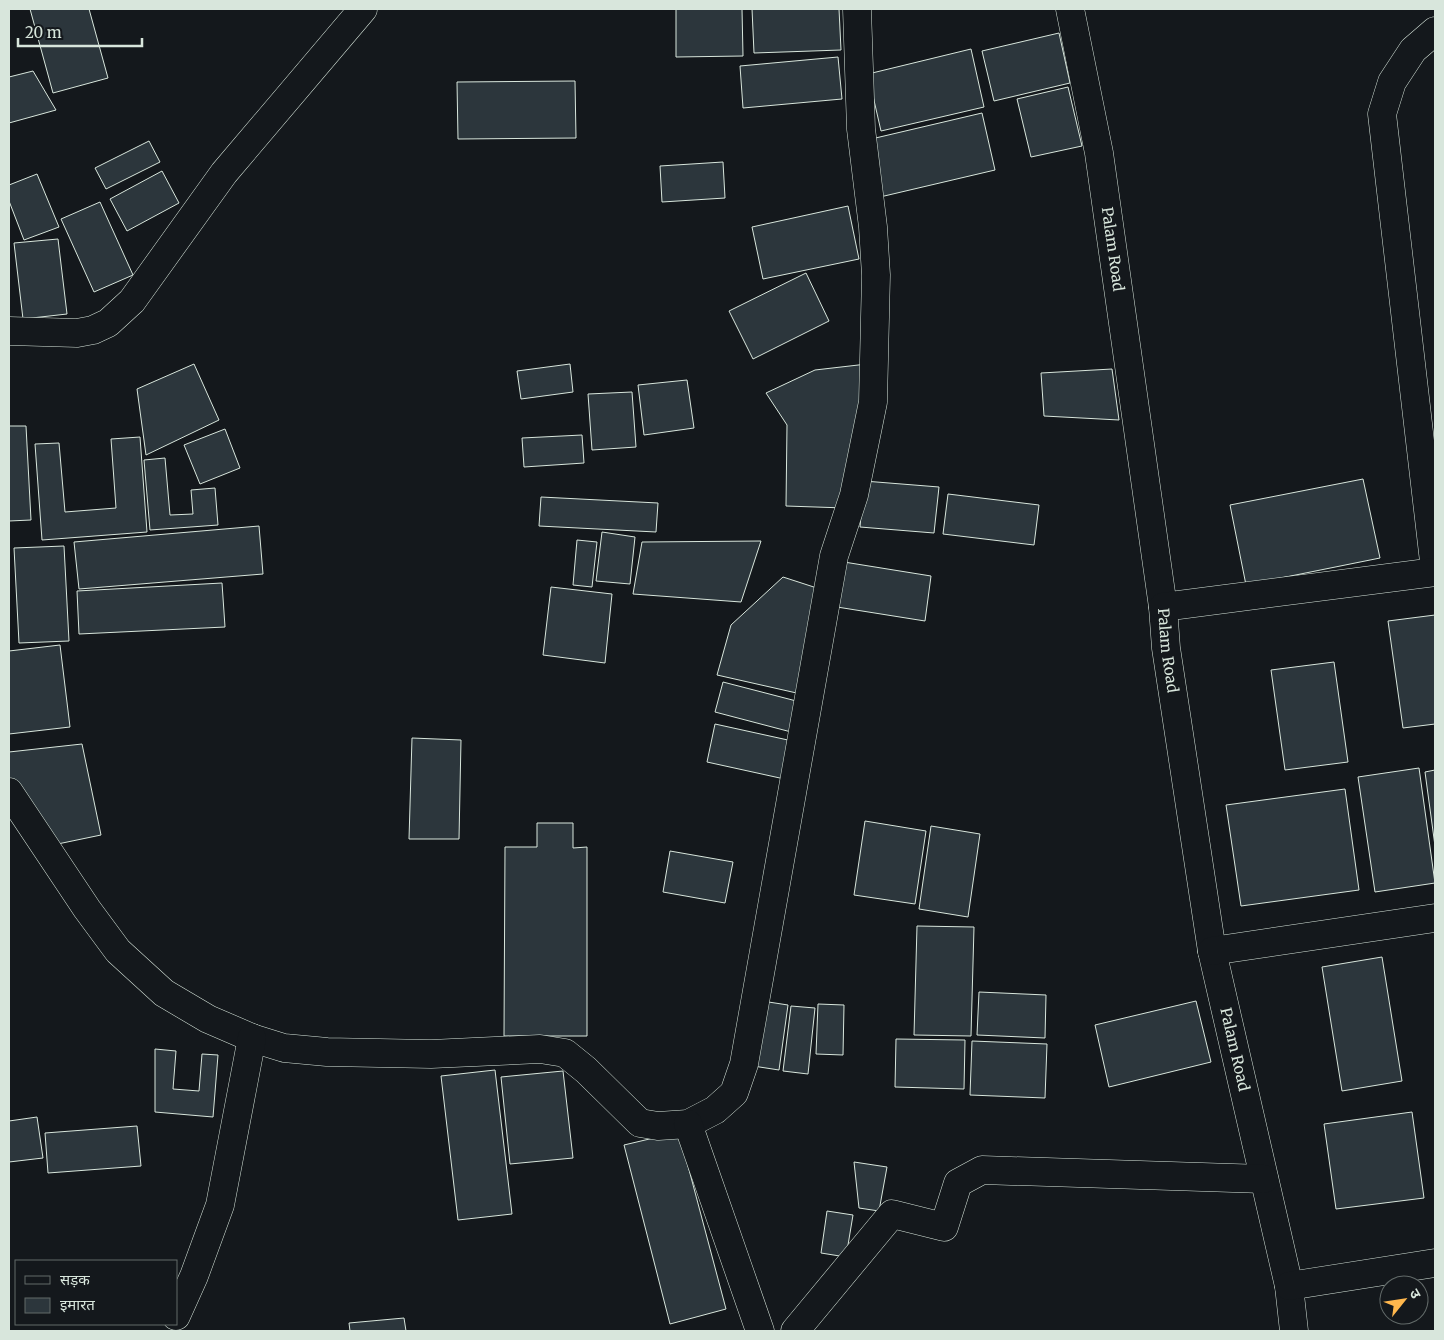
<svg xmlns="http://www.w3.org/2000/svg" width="1444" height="1340" font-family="Merriweather,'Noto Sans Devanagari',serif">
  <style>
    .building { fill: #2c363c; stroke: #d8e6dc }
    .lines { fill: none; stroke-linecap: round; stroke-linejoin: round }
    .minor-casing { stroke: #d8e6dc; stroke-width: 29 }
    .minor { stroke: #14181c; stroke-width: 28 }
    .labels { text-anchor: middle; stroke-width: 4; stroke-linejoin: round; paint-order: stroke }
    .street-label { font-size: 15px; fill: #d8e6dc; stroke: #14181c }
  </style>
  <rect width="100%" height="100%" fill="#14181c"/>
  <g class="building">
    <path d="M 30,9 L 89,9 L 108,78 L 53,93 Z"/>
    <path d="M 676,9 L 742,9 L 743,56 L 676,57 Z"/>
    <path d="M 752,9 L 839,9 L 841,50 L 754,53 Z"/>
    <path d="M 1059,33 L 1070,83 L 994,101 L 982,51 Z"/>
    <path d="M 971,49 L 984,107 L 881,131 L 868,74 Z"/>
    <path d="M 838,57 L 842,99 L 743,108 L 740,66 Z"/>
    <path d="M 33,71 L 56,110 L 9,123 L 9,77 Z"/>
    <path d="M 575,81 L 576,138 L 458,139 L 457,82 Z"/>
    <path d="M 1068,87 L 1082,146 L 1031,157 L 1017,99 Z"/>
    <path d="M 982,113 L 995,170 L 880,197 L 867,140 Z"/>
    <path d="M 149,141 L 160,162 L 106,189 L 95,168 Z"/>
    <path d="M 723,162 L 725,198 L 662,202 L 660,166 Z"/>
    <path d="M 162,171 L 179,203 L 127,231 L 110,199 Z"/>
    <path d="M 37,174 L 59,227 L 24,240 L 9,201 L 9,185 Z"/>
    <path d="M 100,202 L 133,275 L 94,292 L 61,219 Z"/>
    <path d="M 848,206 L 859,259 L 763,279 L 752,227 Z"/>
    <path d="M 58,239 L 67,314 L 23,319 L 14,243 Z"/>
    <path d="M 806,273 L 829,321 L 753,359 L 729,311 Z"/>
    <path d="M 194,364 L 219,420 L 146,455 L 137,389 Z"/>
    <path d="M 570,364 L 573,392 L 521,399 L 517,371 Z"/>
    <path d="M 867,364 L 845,508 L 786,506 L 787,425 L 766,393 L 815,370 Z"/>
    <path d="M 1112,369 L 1119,420 L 1044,416 L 1041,373 Z"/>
    <path d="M 687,380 L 694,428 L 644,435 L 638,385 Z"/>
    <path d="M 632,392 L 636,447 L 592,450 L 588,394 Z"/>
    <path d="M 9,426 L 26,426 L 31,520 L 9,521 Z"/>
    <path d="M 225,429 L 240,468 L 200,484 L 184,445 Z"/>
    <path d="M 582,435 L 584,463 L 524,467 L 522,438 Z"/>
    <path d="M 140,437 L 147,532 L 42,540 L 35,444 L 59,443 L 65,512 L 116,508 L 111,439 Z"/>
    <path d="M 165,458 L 170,515 L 193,514 L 191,490 L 215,488 L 218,525 L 150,530 L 144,460 Z"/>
    <path d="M 1363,479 L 1380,558 L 1246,585 L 1230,505 Z"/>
    <path d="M 864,481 L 939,487 L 934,533 L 860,527 Z"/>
    <path d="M 948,494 L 1039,505 L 1034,545 L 943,534 Z"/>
    <path d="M 541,497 L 658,503 L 656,532 L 539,526 Z"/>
    <path d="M 259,526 L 263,574 L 79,589 L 74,542 Z"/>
    <path d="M 602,532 L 635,537 L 630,584 L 596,581 Z"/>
    <path d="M 577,540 L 597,542 L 592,587 L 573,585 Z"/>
    <path d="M 761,541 L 741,602 L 633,594 L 642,542 Z"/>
    <path d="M 64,546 L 69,641 L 19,643 L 14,548 Z"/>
    <path d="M 844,562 L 931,576 L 925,621 L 837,607 Z"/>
    <path d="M 783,577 L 823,590 L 801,694 L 717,675 L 731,625 Z"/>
    <path d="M 222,583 L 225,627 L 79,634 L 77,591 Z"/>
    <path d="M 551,587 L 612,594 L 605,663 L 543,655 Z"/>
    <path d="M 1435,615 L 1435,724 L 1403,728 L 1388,621 Z"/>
    <path d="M 60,645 L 70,727 L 9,734 L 9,651 Z"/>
    <path d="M 1334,662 L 1348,762 L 1285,770 L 1271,670 Z"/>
    <path d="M 723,682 L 804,703 L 795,733 L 715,712 Z"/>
    <path d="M 715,724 L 797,742 L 789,780 L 707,762 Z"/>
    <path d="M 412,738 L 461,740 L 459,839 L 409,839 Z"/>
    <path d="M 82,744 L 101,835 L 48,846 L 9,779 L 9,752 Z"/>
    <path d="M 1419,768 L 1435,883 L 1375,892 L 1358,777 Z"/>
    <path d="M 1435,770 L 1435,846 L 1425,772 Z"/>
    <path d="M 1345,789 L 1359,890 L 1241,906 L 1226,805 Z"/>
    <path d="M 865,821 L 926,831 L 915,904 L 854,895 Z"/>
    <path d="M 537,823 L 573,823 L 573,848 L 587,847 L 587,1036 L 504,1036 L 505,847 L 537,847 Z"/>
    <path d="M 931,826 L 980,834 L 968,917 L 919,909 Z"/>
    <path d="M 670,851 L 733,862 L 725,903 L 663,892 Z"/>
    <path d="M 917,926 L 974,927 L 971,1036 L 914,1035 Z"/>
    <path d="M 1382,957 L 1402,1081 L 1342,1091 L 1322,967 Z"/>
    <path d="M 979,992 L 1046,995 L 1045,1038 L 977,1035 Z"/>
    <path d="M 762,1001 L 788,1005 L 779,1070 L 753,1066 Z"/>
    <path d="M 1196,1001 L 1211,1062 L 1109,1087 L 1095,1025 Z"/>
    <path d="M 818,1004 L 844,1005 L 843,1055 L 816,1054 Z"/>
    <path d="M 791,1006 L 815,1008 L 808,1074 L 783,1071 Z"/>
    <path d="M 896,1039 L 965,1040 L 964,1089 L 895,1087 Z"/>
    <path d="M 972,1041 L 1047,1044 L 1045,1098 L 970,1095 Z"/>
    <path d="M 155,1049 L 176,1051 L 173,1089 L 199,1091 L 202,1054 L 218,1055 L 213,1117 L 155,1112 Z"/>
    <path d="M 495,1070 L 512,1214 L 458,1220 L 441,1076 Z"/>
    <path d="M 563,1071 L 573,1158 L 510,1164 L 501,1077 Z"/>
    <path d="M 1412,1112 L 1424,1198 L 1336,1209 L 1324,1124 Z"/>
    <path d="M 37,1117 L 43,1158 L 9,1162 L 9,1121 Z"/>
    <path d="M 137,1126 L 141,1166 L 48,1173 L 45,1133 Z"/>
    <path d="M 679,1132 L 726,1309 L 670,1324 L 624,1145 Z"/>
    <path d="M 854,1162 L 887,1167 L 879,1211 L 859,1208 Z"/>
    <path d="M 827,1211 L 853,1215 L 846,1257 L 821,1253 Z"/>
    <path d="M 404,1318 L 406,1331 L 350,1331 L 349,1323 Z"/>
  </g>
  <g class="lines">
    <g class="minor-casing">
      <g id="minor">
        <path id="s1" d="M 1070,9 L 1099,153 L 1163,607 L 1166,648 L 1212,951 L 1289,1286 L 1294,1331"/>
        <path d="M 1435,31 L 1413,50 L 1392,82 L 1382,114 L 1435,570"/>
        <path d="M 9,331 L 77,333 L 93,330 L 108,323 L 132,301 L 224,173 L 363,9"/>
        <path d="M 1163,607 L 1435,572"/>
        <path d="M 9,792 L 87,909 L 118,951 L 164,993 L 208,1019 L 252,1038 L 284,1048 L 327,1052 L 431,1054 L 540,1049 L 565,1053 L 586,1070 L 640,1123 L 658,1126 L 688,1124 L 715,1110 L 734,1093 L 744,1064 L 834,556 L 854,495 L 873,402 L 876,275 L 873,227 L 861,129 L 857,9"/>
        <path d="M 1212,951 L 1435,918"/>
        <path d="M 688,1124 L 760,1331"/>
        <path d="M 1289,1286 L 1435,1263"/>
        <path d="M 176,1316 L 194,1276 L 220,1205 L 252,1038"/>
        <path d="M 795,1331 L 892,1214 L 944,1227 L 958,1183 L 982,1170 L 1264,1179"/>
      </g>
    </g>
    <use href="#minor" class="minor"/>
  </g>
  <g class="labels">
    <g class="street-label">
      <text dy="5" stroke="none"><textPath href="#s1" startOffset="244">Palam Road</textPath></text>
      <text dy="5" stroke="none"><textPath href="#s1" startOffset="649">Palam Road</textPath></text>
      <text dy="5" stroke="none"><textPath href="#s1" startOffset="1054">Palam Road</textPath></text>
    </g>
  </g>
  <rect width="1444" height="1340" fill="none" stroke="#d8e6dc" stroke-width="20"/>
  <rect x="15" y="1260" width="162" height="65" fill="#14181c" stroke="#626a69"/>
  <rect x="25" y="1276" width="25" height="8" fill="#14181c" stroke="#626a69"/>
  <text x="60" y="1285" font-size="15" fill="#d8e6dc">सड़क</text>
  <rect x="25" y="1298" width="25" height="15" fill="#2c363c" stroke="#626a69"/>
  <text x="60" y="1310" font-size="15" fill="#d8e6dc">इमारत</text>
  <g transform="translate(1404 1300) rotate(60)"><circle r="24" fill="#14181c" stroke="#626a69"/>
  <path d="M0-4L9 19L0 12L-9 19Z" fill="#ffb74d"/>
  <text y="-8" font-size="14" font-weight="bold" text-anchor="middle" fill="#d8e6dc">उ</text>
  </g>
  <path d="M18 38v8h124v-8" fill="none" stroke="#d8e6dc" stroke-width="2.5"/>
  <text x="25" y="38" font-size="15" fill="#d8e6dc" stroke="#14181c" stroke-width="4" paint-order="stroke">20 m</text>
</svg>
